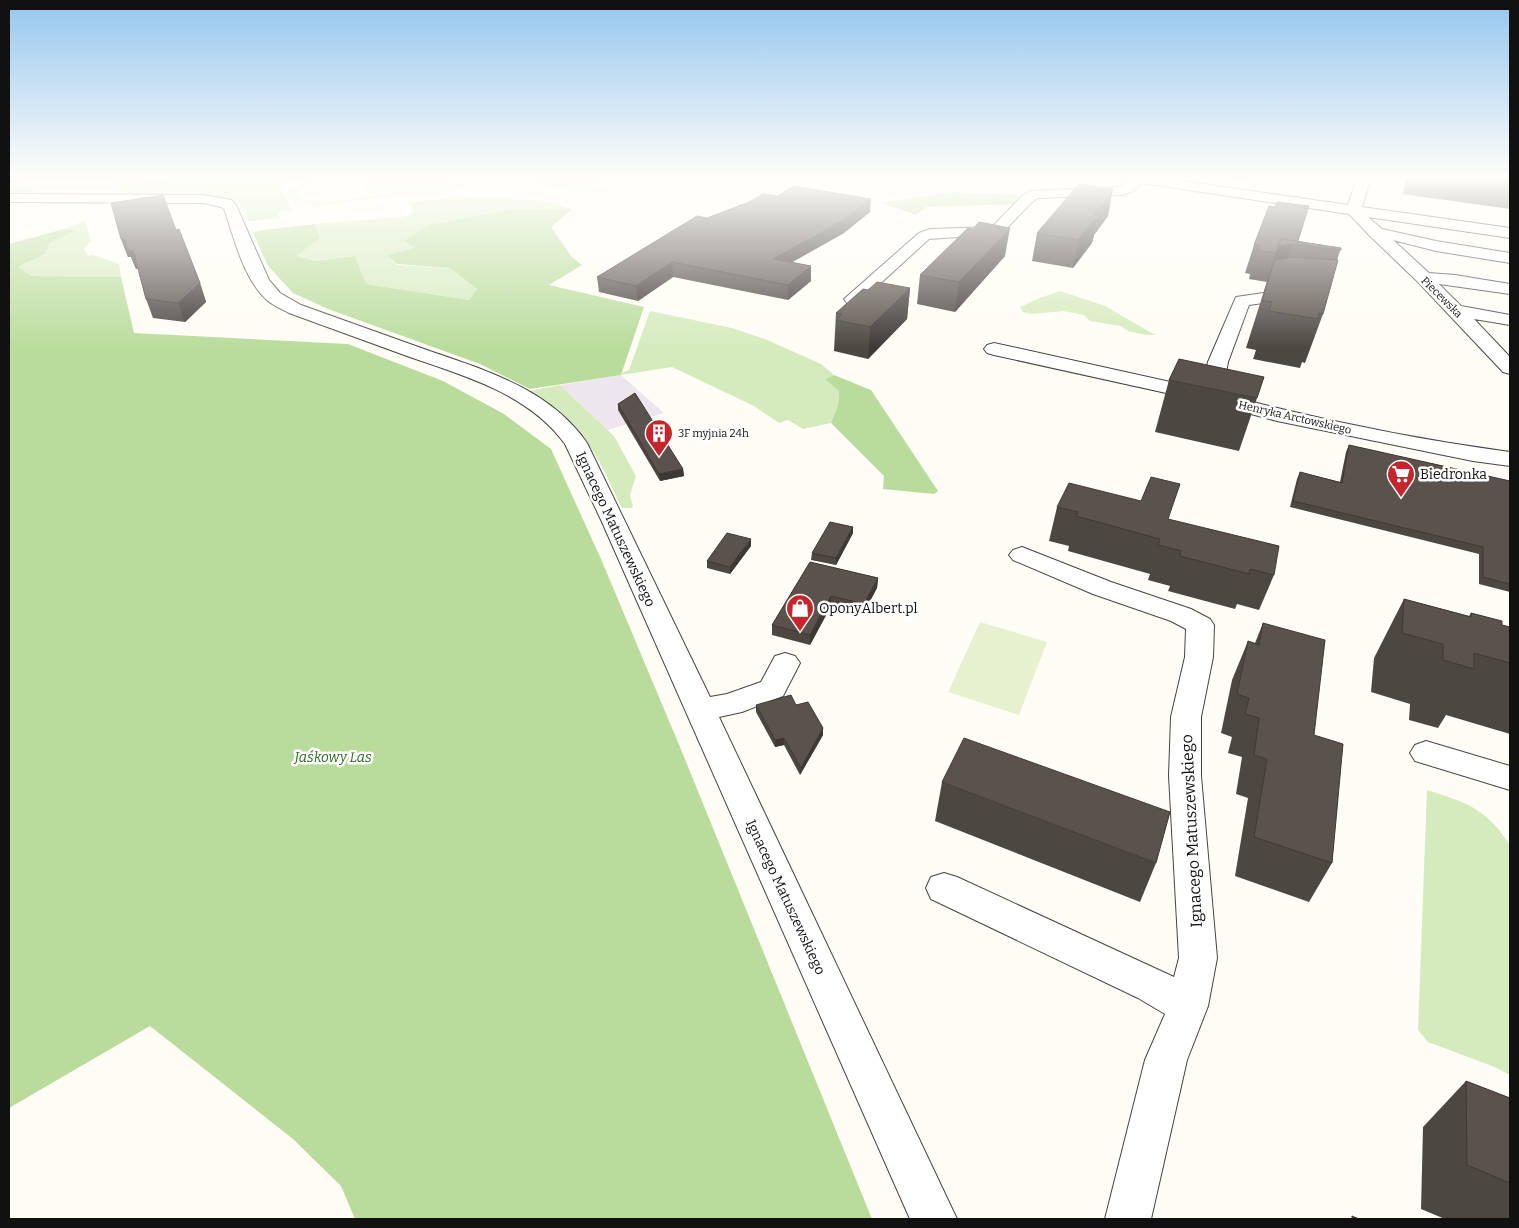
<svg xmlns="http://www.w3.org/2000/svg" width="1519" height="1228" font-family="Bitter,serif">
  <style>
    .industrial { fill: #eee6ef }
    .green { fill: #d5ebbd }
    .forest { fill: #b9dc9c }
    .pitch { fill: #e6f2cf }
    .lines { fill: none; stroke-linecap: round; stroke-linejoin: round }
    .minor-casing { stroke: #444; stroke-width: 2 }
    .minor { fill: #fff; fill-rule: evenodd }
    .wall { fill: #4d4742 }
    .shaded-wall { fill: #3f3936 }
    .building { fill: #5a524d; stroke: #3f3936 }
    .labels { text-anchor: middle; stroke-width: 5; stroke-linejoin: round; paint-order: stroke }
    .far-street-label { font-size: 11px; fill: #111; stroke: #fff }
    .far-poi-label { font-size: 11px; fill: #111; stroke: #fff; text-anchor: start }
    .poi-label { font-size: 14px; fill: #111; stroke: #fff; text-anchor: start }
    .street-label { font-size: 14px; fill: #111; stroke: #fff }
    .park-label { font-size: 14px; font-style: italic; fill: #2f6b1f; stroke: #fff }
    .near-street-label { font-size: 16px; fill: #111; stroke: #fff }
  </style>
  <rect width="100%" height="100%" fill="#fffdf5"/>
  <path class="industrial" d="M 621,375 L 664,413 L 608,430 L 560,385 Z"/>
  <g class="green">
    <path d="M 221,177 L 265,177 L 278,180 L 291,210 L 278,212 L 280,218 L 252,221 L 249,221 C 241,204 238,201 219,196 L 113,195 L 119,190 L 38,190 L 32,194 L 9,194 L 9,186 Z"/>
    <path d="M 506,197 L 543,201 L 572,209 L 517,209 L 404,241 L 416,248 L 387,255 L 397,265 L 450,268 L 477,289 L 469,300 L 366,284 L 355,256 L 315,261 L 295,256 L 320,238 L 315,224 L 401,217 L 410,215 L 413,210 L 406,202 L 455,198 Z"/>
    <path d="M 85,221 L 91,240 L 84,249 L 88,256 L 93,255 L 119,264 L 121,277 L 32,276 L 18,267 L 45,254 L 50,243 L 76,230 L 64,229 Z"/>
    <path d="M 1060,291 L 1105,306 L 1155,335 L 1147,335 L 1128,331 L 1121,326 L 1090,321 L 1084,315 L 1063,311 L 1032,314 L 1023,312 L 1020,307 L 1037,299 Z"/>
    <path d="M 650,311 L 732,328 L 765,339 L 821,364 L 834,375 L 825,379 L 839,391 L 838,405 L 831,423 L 803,429 L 788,420 L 779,423 L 754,406 L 672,367 L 621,375 L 622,373 L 629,370 Z"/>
    <path d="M 560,385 L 614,436 L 636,476 L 630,495 L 633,506 L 631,508 L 622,508 C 615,495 610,482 603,469 C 586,435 563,410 529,391 Z"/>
    <path d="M 1427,790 C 1467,803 1486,808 1510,845 L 1510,1075 L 1497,1068 L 1428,1042 L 1418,1030 Z"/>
  </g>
  <g class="forest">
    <path d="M 952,192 L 1015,195 L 1021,199 L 1016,204 L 926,207 L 916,215 L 882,203 Z"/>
    <path d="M 517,209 L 572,209 L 551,227 L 571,256 L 582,265 L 549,285 L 644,307 L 621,375 L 530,389 L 480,364 L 328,309 L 293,293 L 268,266 L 253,233 L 263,230 L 315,224 L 320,238 L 296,256 L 316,261 L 355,256 L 366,284 L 469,300 L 477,289 L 450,268 L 397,264 L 387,255 L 415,248 L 404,241 L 428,225 Z"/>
    <path d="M 64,229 L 77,230 L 50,243 L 45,254 L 18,267 L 32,276 L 121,277 L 134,333 L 348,344 L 443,381 L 504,414 L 551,449 L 601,559 L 680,747 L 872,1219 L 355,1219 L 341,1186 L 293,1139 L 150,1026 L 9,1108 L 9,244 Z"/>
    <path d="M 834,375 L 871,390 L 938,491 L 934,494 L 883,489 L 884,476 L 831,423 L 838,405 L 839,391 L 825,379 Z"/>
  </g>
  <g class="pitch">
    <path d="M 329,177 L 353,177 L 316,182 L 299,190 L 298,196 L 310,201 L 335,201 L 506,177 L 477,185 L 310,207 L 310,205 L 293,201 L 287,197 L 287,192 L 301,183 L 300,180 Z"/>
    <path d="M 361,177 L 468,177 L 471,181 L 368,194 Z"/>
    <path d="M 541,177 L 609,177 L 589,191 L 529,185 Z"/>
    <path d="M 980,622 L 1047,642 L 1019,715 L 948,692 Z"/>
  </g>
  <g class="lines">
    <g class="minor-casing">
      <g id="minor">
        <path d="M 9,177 L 31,177 L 24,181 L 9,181 Z"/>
        <path d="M 1122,177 L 1156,177 L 1348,205 L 1357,177 L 1371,177 L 1362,207 L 1510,228 L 1510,238 L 1368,217 L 1382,229 L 1436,241 L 1510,253 L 1510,263 L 1436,251 L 1393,240 L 1429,273 L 1455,275 L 1510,284 L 1510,294 L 1439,284 L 1461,306 L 1510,315 L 1510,325 L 1474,319 L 1510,357 L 1510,374 L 1503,372 L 1418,282 L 1371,237 L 1349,214 L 1142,183 L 1132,192 L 1121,195 L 1038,198 L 1032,202 L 1001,234 L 929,239 L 859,303 L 853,304 L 847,303 L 844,299 L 919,233 L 930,229 L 992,227 L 1022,196 L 1030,191 L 1120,187 L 1128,181 Z"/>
        <path d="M 9,194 L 203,195 L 231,200 L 236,205 L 269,280 L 280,293 L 301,305 C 342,320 383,334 424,349 C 484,370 549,388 587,443 L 710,697 L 727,694 L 761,682 L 775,656 L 785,653 L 795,656 L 800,663 L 783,696 L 742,712 L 719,717 L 957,1219 L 910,1219 L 602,522 L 565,444 C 528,393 464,376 407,356 C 368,342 328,327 289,313 C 282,309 274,306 268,301 C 243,279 235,240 224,209 L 221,207 L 203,203 L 9,202 Z"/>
        <path d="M 1278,291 L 1307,294 L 1310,298 L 1307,302 L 1301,303 L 1278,301 L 1249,305 L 1228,362 L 1222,394 C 1316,419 1414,439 1510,452 L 1510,466 L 1473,461 L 1277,421 L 1207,402 L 994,355 L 987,353 L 984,349 L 987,345 L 994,343 L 1202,389 L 1208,362 L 1236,297 Z"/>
        <path d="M 1022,547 L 1111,582 L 1191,609 L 1210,619 L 1214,625 L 1213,657 L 1201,717 L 1201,776 L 1217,958 L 1208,1006 L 1187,1060 L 1151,1219 L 1105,1219 L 1145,1060 L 1165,1014 L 1138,998 L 931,899 L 926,888 L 931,877 L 944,873 L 957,877 L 1174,977 L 1179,958 L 1169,776 L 1171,717 L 1185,657 L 1186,629 L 1171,621 L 1093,594 L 1013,560 L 1009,555 L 1013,550 Z"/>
        <path d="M 1426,741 L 1510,766 L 1510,790 L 1415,761 L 1410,753 L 1415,745 Z"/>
      </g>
    </g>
    <use href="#minor" class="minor"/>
  </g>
  <g class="wall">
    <path d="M 1406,177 L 1510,177 L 1510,209 L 1403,194 Z"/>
    <path d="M 870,212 L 844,233 L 792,262 L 811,266 L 811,281 L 788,300 L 673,277 L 638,301 L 599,292 L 597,277 L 707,218 Z"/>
    <path d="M 1108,216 L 1094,235 L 1092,243 L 1073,268 L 1032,261 L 1037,233 Z"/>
    <path d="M 176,230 L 200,283 L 206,302 L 185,322 L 153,318 L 146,299 L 138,268 L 136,269 L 131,257 L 128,257 L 121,239 Z"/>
    <path d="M 1298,241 L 1341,248 L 1337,260 L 1323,314 L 1305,363 L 1302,362 L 1300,368 L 1253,359 L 1256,350 L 1246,348 L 1264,291 L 1267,282 L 1249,279 L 1250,274 L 1245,273 L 1254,245 Z"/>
    <path d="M 1005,256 L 955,312 L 917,304 L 920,275 Z"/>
    <path d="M 910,288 L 907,319 L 868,359 L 834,351 L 836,313 L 868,290 Z"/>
    <path d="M 1169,380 L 1257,398 L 1239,451 L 1155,432 Z"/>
    <path d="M 618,404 L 683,469 L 684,476 L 660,481 L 618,410 Z"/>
    <path d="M 1349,445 L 1510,481 L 1510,592 L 1479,584 L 1479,554 L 1290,507 L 1297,479 L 1300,472 L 1340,482 L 1346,452 Z"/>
    <path d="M 1141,501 L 1169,519 L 1274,575 L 1259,610 L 1237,604 L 1235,609 L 1168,591 L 1170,586 L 1148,580 L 1150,574 L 1068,551 L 1069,546 L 1049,541 L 1057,507 Z"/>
    <path d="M 853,527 L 853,533 L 836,565 L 811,560 L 812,553 Z"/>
    <path d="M 751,546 L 730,574 L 707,568 L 707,561 Z"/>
    <path d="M 810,562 L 878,578 L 877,588 L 863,614 L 831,606 L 810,645 L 772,635 L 772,625 Z"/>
    <path d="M 1404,599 L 1469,616 L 1471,613 L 1502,625 L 1510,627 L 1510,734 L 1446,715 L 1438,728 L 1409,720 L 1410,704 L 1371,692 L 1374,658 Z"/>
    <path d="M 1263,623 L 1314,735 L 1332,863 L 1309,902 L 1235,876 L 1248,798 L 1236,794 L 1242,757 L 1228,753 L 1232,737 L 1221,733 L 1232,680 L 1248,641 L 1255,643 Z"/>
    <path d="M 756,705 L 796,705 L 823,728 L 823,735 L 800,775 L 784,745 L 775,747 L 756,712 Z"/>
    <path d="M 942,782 L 1156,863 L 1140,902 L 935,821 Z"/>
    <path d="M 1466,1081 L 1510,1098 L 1510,1219 L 1445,1219 L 1421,1209 L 1423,1127 Z"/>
  </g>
  <g class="shaded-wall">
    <path d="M 1113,189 L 1108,216 L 1094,235 L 1092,243 L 1073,268 L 1078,240 L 1094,214 Z"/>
    <path d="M 871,199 L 870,212 L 844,233 L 773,273 L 773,259 Z"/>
    <path d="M 1010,228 L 1005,256 L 955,312 L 959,282 Z"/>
    <path d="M 121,239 L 125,239 L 133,250 L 140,268 L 136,269 L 131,257 L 128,257 Z"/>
    <path d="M 1293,244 L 1278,289 L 1264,291 L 1278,246 Z"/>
    <path d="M 672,262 L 673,277 L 638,301 L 636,286 Z"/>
    <path d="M 811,266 L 811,281 L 788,300 L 788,285 Z"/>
    <path d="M 200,283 L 206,302 L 185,322 L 178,303 Z"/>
    <path d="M 910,288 L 907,319 L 868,359 L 870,327 Z"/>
    <path d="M 683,469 L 684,476 L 660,481 L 659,474 Z"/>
    <path d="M 853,527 L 853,533 L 836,565 L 836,558 Z"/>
    <path d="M 751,539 L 751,546 L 730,574 L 730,567 Z"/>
    <path d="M 878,578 L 877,588 L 863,614 L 864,604 Z"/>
    <path d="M 831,596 L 831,606 L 810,645 L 810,635 Z"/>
    <path d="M 823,728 L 823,735 L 800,775 L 801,768 Z"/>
    <path d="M 784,738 L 784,745 L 775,747 L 775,740 Z"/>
  </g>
  <g class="building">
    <path d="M 1463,177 L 1510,177 L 1510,183 Z"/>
    <path d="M 1079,184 L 1113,189 L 1094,214 L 1098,215 L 1078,240 L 1037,233 Z"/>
    <path d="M 793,186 L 871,199 L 845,219 L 773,259 L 811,266 L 788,285 L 672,262 L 636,286 L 597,277 L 697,216 L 707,218 L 749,202 L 763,194 L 778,196 Z"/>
    <path d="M 163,195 L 176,230 L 179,229 L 200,283 L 178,303 L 146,299 L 133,250 L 128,250 L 125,239 L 121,239 L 111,203 Z"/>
    <path d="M 1277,202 L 1309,206 L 1298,241 L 1281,239 L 1276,253 L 1258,250 L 1260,245 L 1254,245 L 1269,206 L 1275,207 Z"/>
    <path d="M 979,222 L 1010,228 L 959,282 L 920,275 L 968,228 L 973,229 Z"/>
    <path d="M 1281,239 L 1341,248 L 1341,250 L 1293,244 L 1278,246 Z"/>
    <path d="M 1293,257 L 1338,260 L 1323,314 L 1319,313 L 1318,319 L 1269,311 L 1272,302 L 1262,300 L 1275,260 Z"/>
    <path d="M 877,282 L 910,288 L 870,327 L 836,320 L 842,314 L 836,313 L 863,289 L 868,290 Z"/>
    <path d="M 1179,359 L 1264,377 L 1257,398 L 1169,380 Z"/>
    <path d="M 635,393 L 683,469 L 659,474 L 618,404 Z"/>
    <path d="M 1349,445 L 1510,481 L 1510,584 L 1483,577 L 1483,547 L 1293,501 L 1300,472 L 1342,483 Z"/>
    <path d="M 1151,477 L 1180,484 L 1168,519 L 1279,546 L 1274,575 L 1250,569 L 1249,574 L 1180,556 L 1181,551 L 1158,545 L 1160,539 L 1076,516 L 1078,512 L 1057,507 L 1069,483 L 1141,501 Z"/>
    <path d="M 830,522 L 853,527 L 836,558 L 812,553 Z"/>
    <path d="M 727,533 L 751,539 L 730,567 L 707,561 Z"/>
    <path d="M 810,562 L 878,578 L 864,604 L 831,596 L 810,635 L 772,625 Z"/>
    <path d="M 1404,599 L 1471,617 L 1471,613 L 1502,621 L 1502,625 L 1510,627 L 1510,663 L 1474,653 L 1474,669 L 1443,660 L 1443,644 L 1402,633 Z"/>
    <path d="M 1263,623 L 1325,640 L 1314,735 L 1343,744 L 1332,863 L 1254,837 L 1267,759 L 1254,755 L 1259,718 L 1245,714 L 1249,698 L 1237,694 L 1248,641 L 1259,645 Z"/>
    <path d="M 791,695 L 796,705 L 808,702 L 823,728 L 801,768 L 784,738 L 775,740 L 756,705 Z"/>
    <path d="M 964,738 L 1170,812 L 1156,863 L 942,782 Z"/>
    <path d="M 1466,1081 L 1510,1098 L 1510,1183 L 1467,1165 Z"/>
    <path d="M 1352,1216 L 1359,1219 L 1352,1219 Z"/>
  </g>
  <linearGradient id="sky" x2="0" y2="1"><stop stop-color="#95c6ee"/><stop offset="0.51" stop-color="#fffefa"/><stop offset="1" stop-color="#fffefa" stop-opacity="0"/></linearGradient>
  <rect width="1519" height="349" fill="url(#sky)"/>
  <defs>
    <g id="building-pin" transform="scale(1.4375)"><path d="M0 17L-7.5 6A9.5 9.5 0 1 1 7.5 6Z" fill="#c4262e" stroke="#fff"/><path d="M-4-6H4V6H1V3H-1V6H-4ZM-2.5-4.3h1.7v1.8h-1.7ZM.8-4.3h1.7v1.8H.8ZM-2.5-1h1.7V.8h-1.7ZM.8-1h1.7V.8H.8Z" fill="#fff"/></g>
    <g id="supermarket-pin" transform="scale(1.4375)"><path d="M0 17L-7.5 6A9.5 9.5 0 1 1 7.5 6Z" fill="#c4262e" stroke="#fff"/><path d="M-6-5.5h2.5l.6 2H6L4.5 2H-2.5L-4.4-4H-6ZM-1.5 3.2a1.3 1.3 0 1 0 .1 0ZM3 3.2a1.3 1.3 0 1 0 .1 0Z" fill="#fff"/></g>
    <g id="shop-pin" transform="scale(1.4375)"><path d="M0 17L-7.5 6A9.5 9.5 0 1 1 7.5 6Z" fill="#c4262e" stroke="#fff"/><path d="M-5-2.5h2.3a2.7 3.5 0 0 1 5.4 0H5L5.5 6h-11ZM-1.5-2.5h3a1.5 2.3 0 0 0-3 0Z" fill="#fff"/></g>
  </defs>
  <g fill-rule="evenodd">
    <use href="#building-pin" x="659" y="433"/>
    <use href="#supermarket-pin" x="1401" y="474"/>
    <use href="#shop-pin" x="800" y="608"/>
  </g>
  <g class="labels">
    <g class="far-street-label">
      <text transform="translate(1442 297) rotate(45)" y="4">Piecewska</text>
      <text transform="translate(1295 417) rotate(13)" y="4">Henryka Arctowskiego</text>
    </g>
    <g class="far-poi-label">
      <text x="678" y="437">3F myjnia 24h</text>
    </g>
    <g class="poi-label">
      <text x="1420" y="479">Biedronka</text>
      <text x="819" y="613">OponyAlbert.pl</text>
    </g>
    <g class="street-label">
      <text transform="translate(616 529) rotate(65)" y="5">Ignacego Matuszewskiego</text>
      <text transform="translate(786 897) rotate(65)" y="5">Ignacego Matuszewskiego</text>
    </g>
    <g class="park-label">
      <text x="333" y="762">Jaśkowy Las</text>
    </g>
    <g class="near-street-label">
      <text transform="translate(1191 831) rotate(-93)" y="6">Ignacego Matuszewskiego</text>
    </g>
  </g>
  <rect width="1519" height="1228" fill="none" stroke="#111111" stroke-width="20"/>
</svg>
